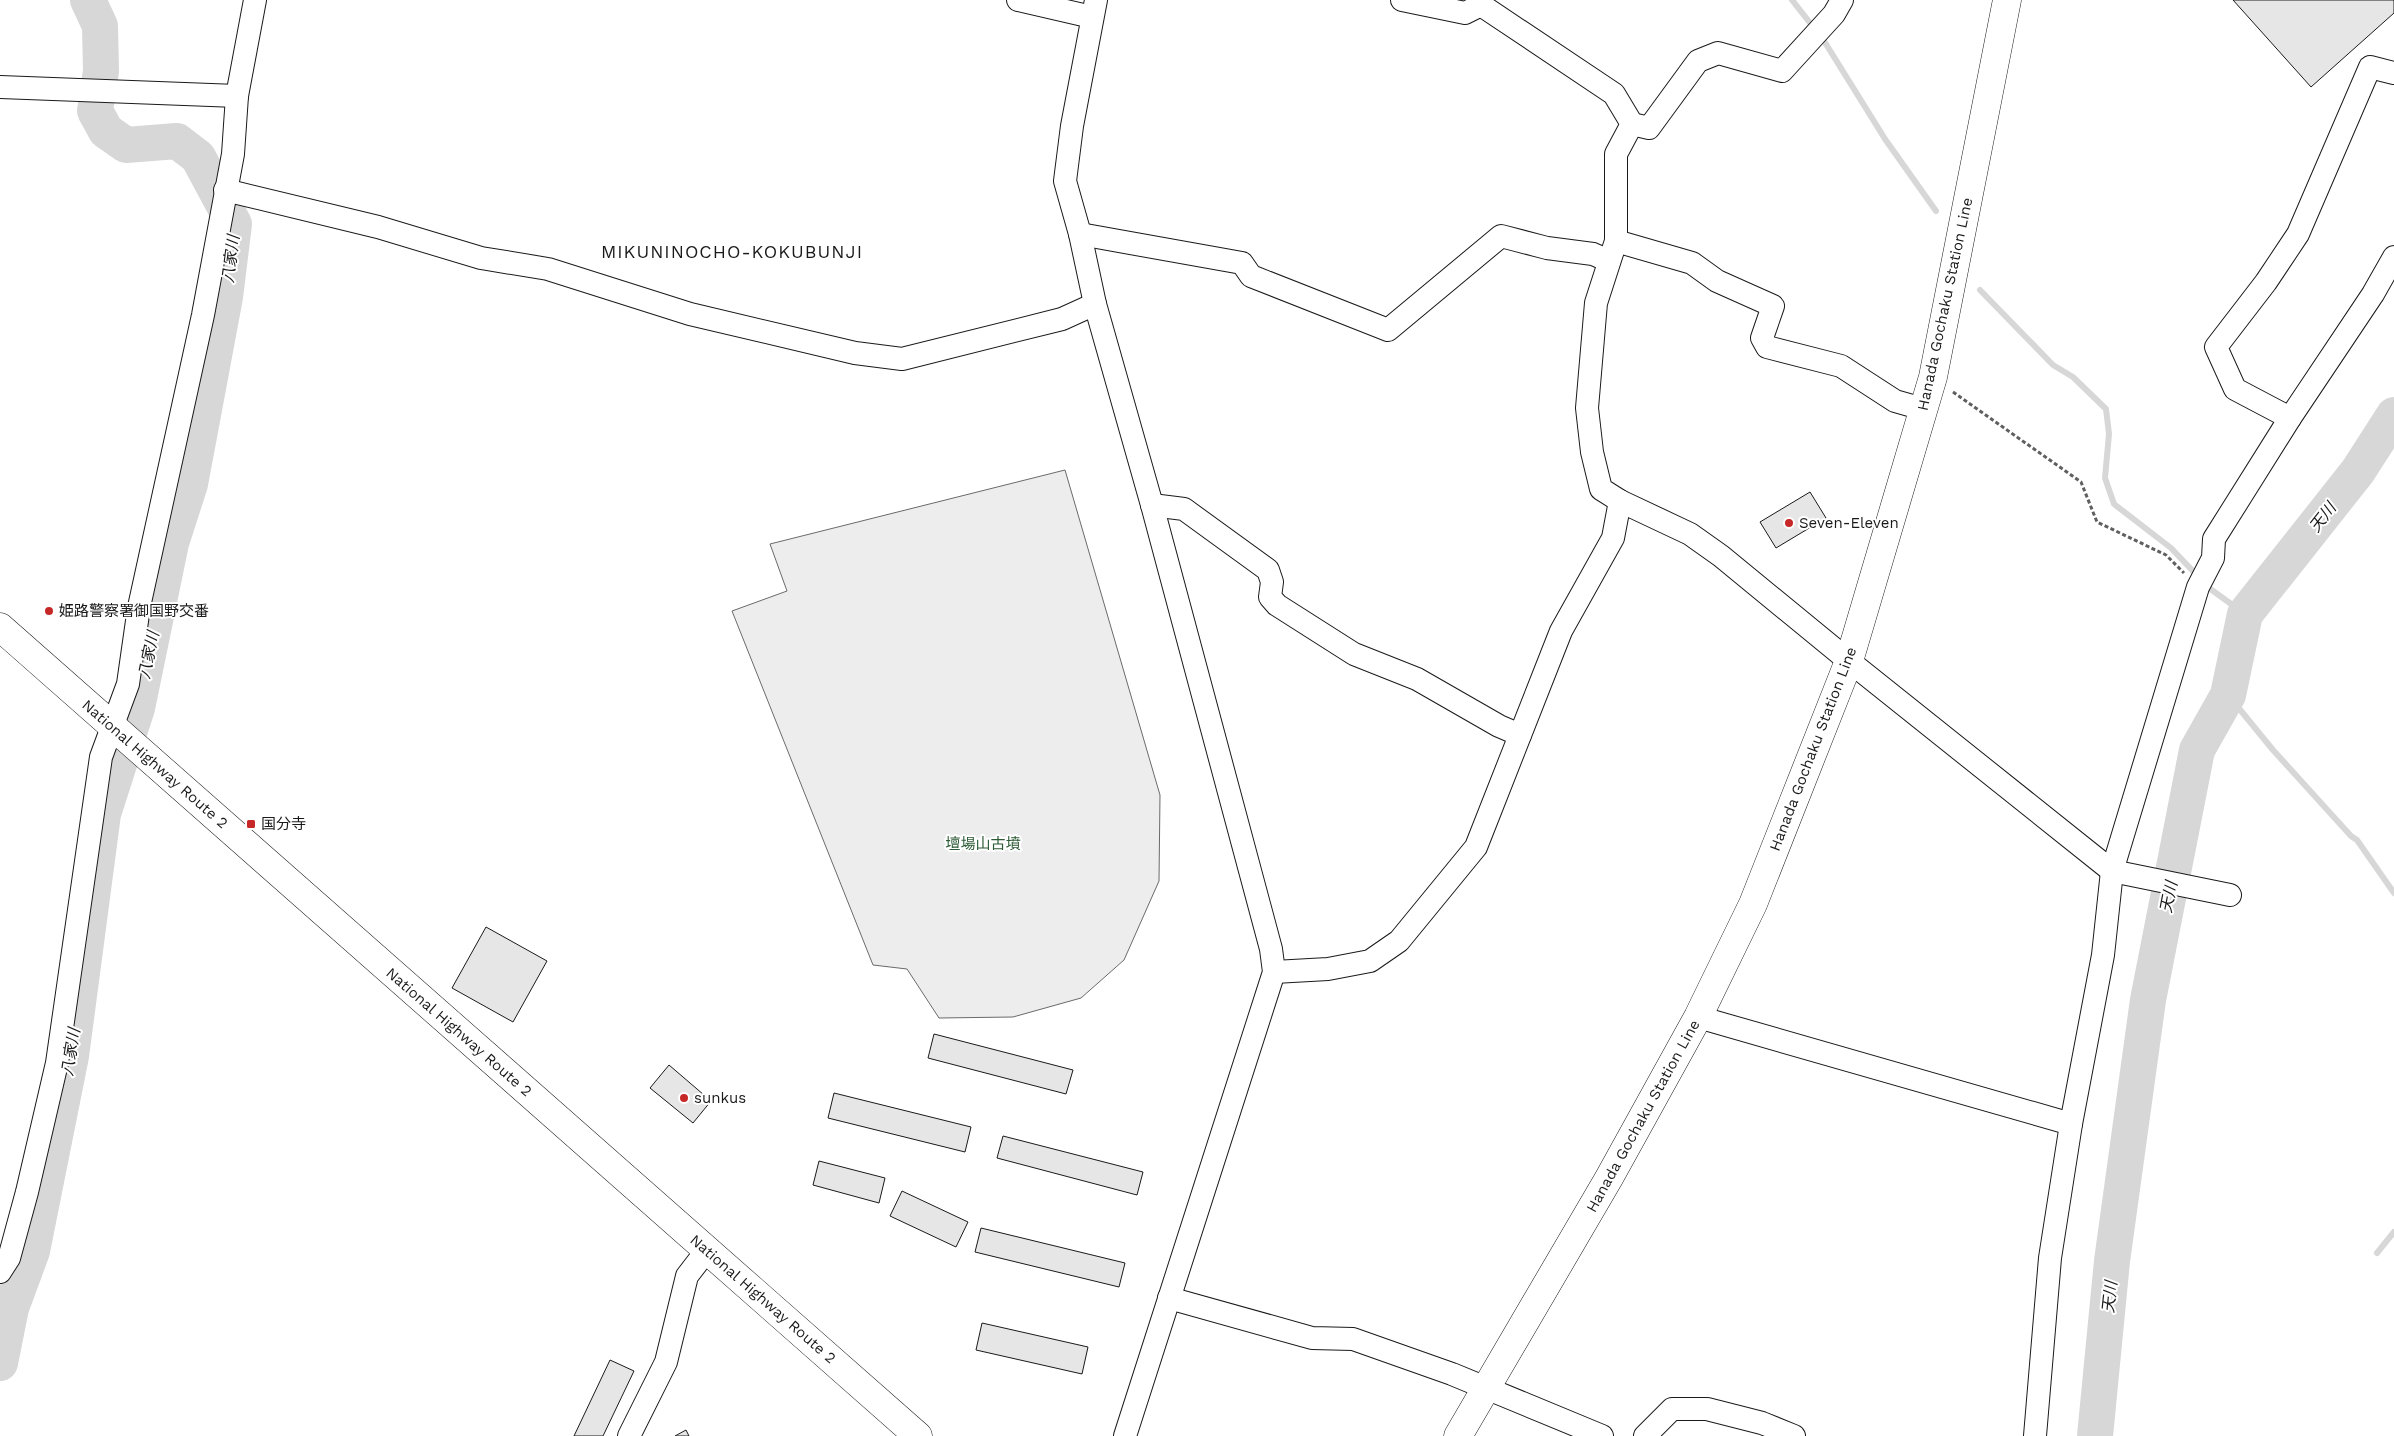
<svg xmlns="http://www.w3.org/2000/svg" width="2394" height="1436" font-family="'Work Sans','Noto Sans JP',sans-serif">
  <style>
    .built { fill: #ededed; stroke: #6a6a6a }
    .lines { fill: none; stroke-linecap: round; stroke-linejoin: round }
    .stream { stroke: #d7d7d7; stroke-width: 6 }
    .river { stroke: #d7d7d7; stroke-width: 36 }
    .building { fill: #e6e6e6; stroke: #1a1a1a }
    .minor-casing { stroke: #1a1a1a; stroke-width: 24 }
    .major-casing { stroke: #1a1a1a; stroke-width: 29 }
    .highway-casing { stroke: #1a1a1a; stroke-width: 29 }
    .path { stroke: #5f5f5f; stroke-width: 3; stroke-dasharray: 4 2.5; stroke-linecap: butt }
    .minor { stroke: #fff; stroke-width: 22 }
    .major { stroke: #fff; stroke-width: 28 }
    .highway { stroke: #fff; stroke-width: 28 }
    .poi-dot { fill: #c62828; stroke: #fff; stroke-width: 2 }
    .labels { text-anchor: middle; stroke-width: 4; stroke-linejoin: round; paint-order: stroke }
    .street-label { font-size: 15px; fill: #1a1a1a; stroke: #fff }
    .poi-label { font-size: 15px; fill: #1a1a1a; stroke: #fff; text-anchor: start }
    .park-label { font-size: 15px; fill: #2b5a34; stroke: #fff }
    .water-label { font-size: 16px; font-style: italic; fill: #1a1a1a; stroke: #fff }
    .quarter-label { font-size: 18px; letter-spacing: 1px; fill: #1a1a1a; stroke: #fff }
  </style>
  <rect width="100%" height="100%" fill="#fff"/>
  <path class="built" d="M 1065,470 L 1160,795 L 1159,881 L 1124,960 L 1081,998 L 1013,1017 L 939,1018 L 907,969 L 873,965 L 732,611 L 787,591 L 770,544 Z"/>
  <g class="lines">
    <g class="stream">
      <path d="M 1792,0 L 1814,28"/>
      <path d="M 1821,36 L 1885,139 L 1936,211"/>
      <path d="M 1980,290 L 2053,365 L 2073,377 L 2106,409 L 2109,434 L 2105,478 L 2114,504 L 2171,548 L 2209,588 L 2245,614"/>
      <path d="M 2228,695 L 2273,750 L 2351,836 L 2357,840 L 2394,893"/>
      <path d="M 2377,1253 L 2394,1232"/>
    </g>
    <g class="river">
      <path d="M 0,1363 L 11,1308 L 32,1251 L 71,1056 L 103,814 L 137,708 L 171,543 L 190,484 L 225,297 L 234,224 L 198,157 L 177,141 L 126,145 L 106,131 L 95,111 L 101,71 L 100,26 L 88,0"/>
      <path d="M 2095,1436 L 2112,1261 L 2148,1000 L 2197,750 L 2228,695 L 2245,614 L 2358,471 L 2394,415"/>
    </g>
  </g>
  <g class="building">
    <path d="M 2233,0 L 2394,0 L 2394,13 L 2311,87 Z"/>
    <path d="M 1810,492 L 1826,518 L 1776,548 L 1760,522 Z"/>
    <path d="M 486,927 L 547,961 L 513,1022 L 452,988 Z"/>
    <path d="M 934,1034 L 1073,1070 L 1066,1094 L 928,1058 Z"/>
    <path d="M 669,1065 L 711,1101 L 693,1123 L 650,1088 Z"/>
    <path d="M 834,1093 L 971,1127 L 965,1152 L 828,1118 Z"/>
    <path d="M 1003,1136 L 1143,1172 L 1137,1195 L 997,1158 Z"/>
    <path d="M 819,1161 L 885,1178 L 879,1203 L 813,1185 Z"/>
    <path d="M 902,1191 L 968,1222 L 956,1247 L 890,1216 Z"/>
    <path d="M 981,1228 L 1125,1263 L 1119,1287 L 975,1252 Z"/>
    <path d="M 982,1323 L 1088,1347 L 1082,1374 L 976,1350 Z"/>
    <path d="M 610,1360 L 634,1371 L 603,1436 L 574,1436 Z"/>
    <path d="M 686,1430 L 689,1436 L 675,1436 Z"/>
  </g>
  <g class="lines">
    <g class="minor-casing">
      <g id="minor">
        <path d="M 1018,0 L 1092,17"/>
        <path d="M 1096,0 L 1072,126 L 1065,181 L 1080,234 L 1095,304 L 1152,505 L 1271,949 L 1274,972 L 1125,1436"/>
        <path d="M 1402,0 L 1465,13 L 1481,5"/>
        <path d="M 1481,5 L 1614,94 L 1632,124 L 1649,128 L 1698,61 L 1718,53 L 1782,71 L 1834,14 L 1842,0"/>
        <path d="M 0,87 L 237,96"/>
        <path d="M 1632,124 L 1616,154 L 1616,241 L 1596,303 L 1587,408 L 1592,452 L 1601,489 L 1620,501 L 1690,534 L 1721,556 L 1849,661 L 2112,871 L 2230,895"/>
        <path d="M 225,190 L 378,227 L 481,258 L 548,269 L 690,314 L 855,353 L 902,359 L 1062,319 L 1095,304"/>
        <path d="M 1080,234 L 1242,263 L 1251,276 L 1388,330 L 1501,236 L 1547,248 L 1593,254 L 1609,261"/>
        <path d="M 1616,241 L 1692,263 L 1717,281 L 1773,306 L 1762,338 L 1767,347 L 1841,366 L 1895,401 L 1923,409"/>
        <path d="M 2290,418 L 2373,294 L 2394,257"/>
        <path d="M 1152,505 L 1184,509 L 1268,570 L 1272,582 L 1270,597 L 1277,605 L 1354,654 L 1417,679 L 1499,726 L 1520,735"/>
        <path d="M 1274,972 L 1328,969 L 1370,961 L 1399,941 L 1476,847 L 1561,631 L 1613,538 L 1620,501"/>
        <path d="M 1698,1017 L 2071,1124"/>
        <path d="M 0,1272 L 9,1258 L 27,1192 L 57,1063 L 101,757 L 128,684 L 139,607 L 203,315 L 233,154 L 237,96 L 255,0"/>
        <path d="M 1169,1298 L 1312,1338 L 1353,1339 L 1452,1374 L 1602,1436"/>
        <path d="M 629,1436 L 666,1362 L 687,1276 L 707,1250"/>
        <path d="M 1645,1436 L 1672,1409 L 1707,1409 L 1762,1423 L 1794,1436"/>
        <path d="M 2035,1436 L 2050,1258 L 2071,1124 L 2103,955 L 2112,871 L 2198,587 L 2213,558 L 2214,539 L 2290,418 L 2235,389 L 2216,347 L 2266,282 L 2298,234 L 2370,67 L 2394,73"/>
      </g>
    </g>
    <g class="major-casing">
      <path id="major" d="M 1458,1436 L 1609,1178 L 1698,1017 L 1753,904 L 1849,661 L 1933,377 L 2007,0"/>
    </g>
    <g class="highway-casing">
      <path id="highway" d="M 0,627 L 918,1436"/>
    </g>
    <path class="path" d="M 1953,392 L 2081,482 L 2097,522 L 2166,555 L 2184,573"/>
    <use href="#minor" class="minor"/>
    <use href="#major" class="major"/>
    <use href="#highway" class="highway"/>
  </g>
  <g class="poi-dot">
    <circle cx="1789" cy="523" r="5"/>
    <circle cx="49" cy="611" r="5"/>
    <rect x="246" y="819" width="10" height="10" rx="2.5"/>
    <circle cx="684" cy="1098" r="5"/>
  </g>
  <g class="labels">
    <g class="street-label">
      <text transform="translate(1945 304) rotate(-78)" y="5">Hanada Gochaku Station Line</text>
      <text transform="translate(1813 749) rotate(-69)" y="5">Hanada Gochaku Station Line</text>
      <text transform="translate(155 764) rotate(41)" y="5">National Highway Route 2</text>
      <text transform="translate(459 1032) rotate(41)" y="5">National Highway Route 2</text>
      <text transform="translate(1643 1116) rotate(-61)" y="5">Hanada Gochaku Station Line</text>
      <text transform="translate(763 1299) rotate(41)" y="5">National Highway Route 2</text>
    </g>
    <g class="poi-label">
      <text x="1799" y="528">Seven-Eleven</text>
      <text x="59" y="616">姫路警察署御国野交番</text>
      <text x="261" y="829">国分寺</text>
      <text x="694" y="1103">sunkus</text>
    </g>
    <g class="park-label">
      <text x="983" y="849">壇場山古墳</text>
    </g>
    <g class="water-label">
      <text transform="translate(230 259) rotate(-83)" y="6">八家川</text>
      <text transform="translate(2322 517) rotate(-52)" y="6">天川</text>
      <text transform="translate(148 655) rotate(-78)" y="6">八家川</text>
      <text transform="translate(2168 897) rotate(-79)" y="6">天川</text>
      <text transform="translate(70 1052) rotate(-81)" y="6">八家川</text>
      <text transform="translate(2109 1297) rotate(-84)" y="6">天川</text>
    </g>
    <g class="quarter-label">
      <text x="732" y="258">MIKUNINOCHO-KOKUBUNJI</text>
    </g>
  </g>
</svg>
